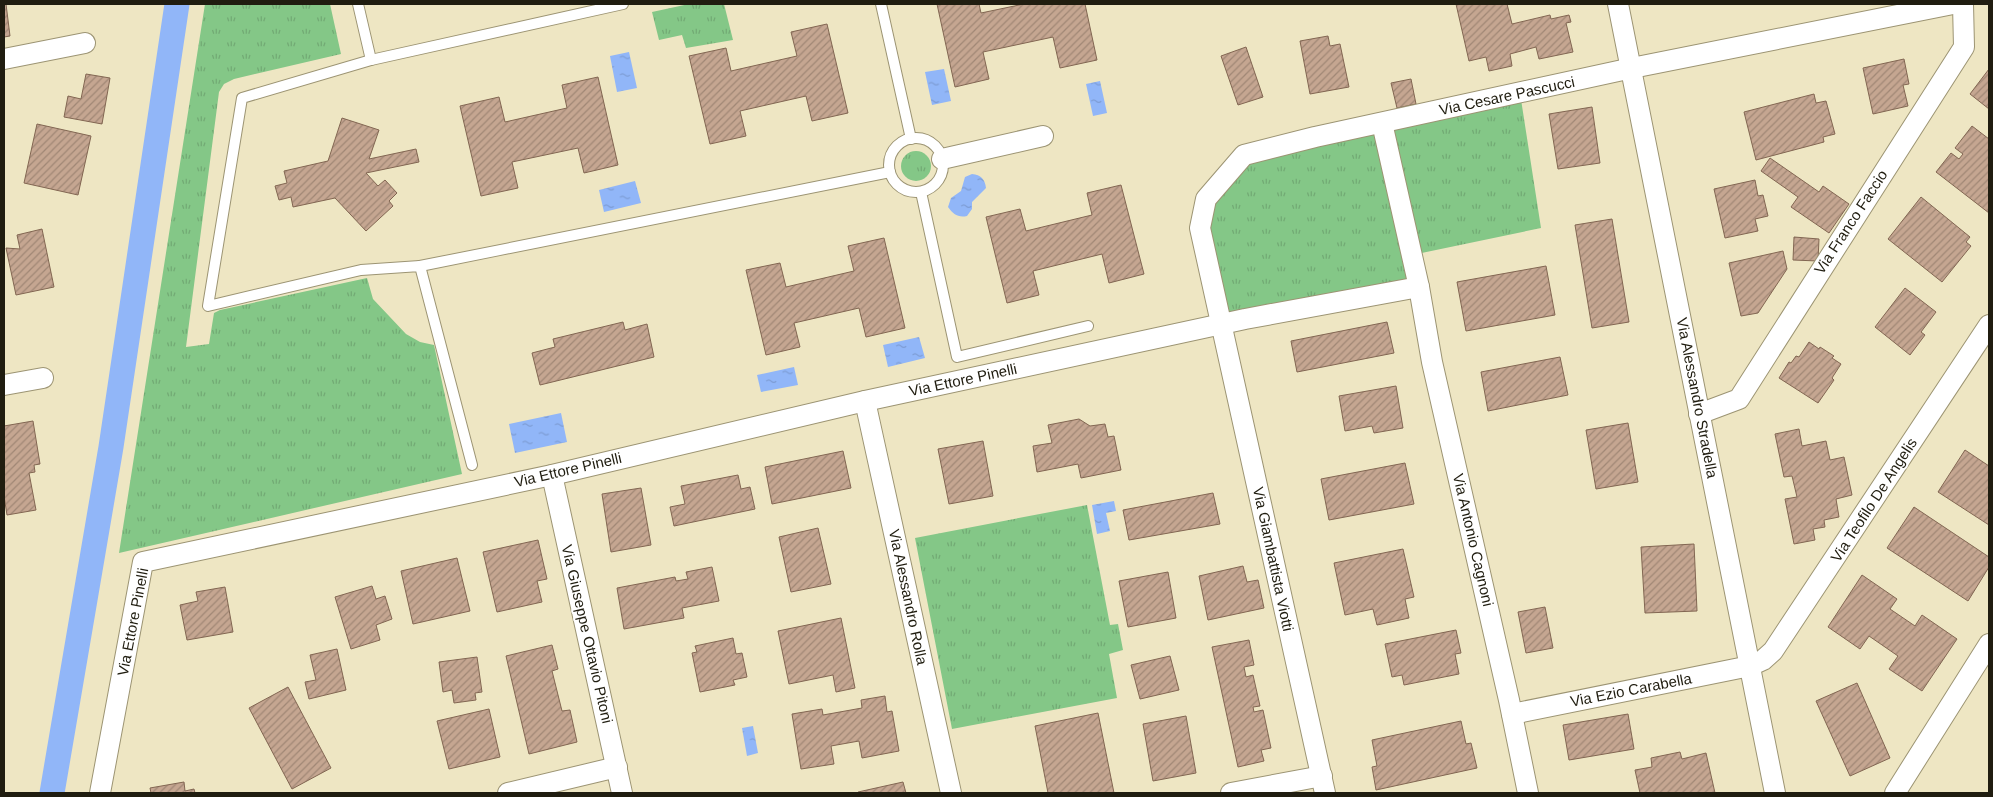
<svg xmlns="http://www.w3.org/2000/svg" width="1993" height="797" font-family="Arial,sans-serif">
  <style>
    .grass { fill: url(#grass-tufts) }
    .water { fill: url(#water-ripples) }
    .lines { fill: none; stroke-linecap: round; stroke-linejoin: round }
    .canal { stroke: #91b6f8; stroke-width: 25 }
    .building { fill: url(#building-hatch); stroke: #826652 }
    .lane-casing { stroke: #9c9473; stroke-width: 12 }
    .street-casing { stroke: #9c9473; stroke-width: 22 }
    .lane { stroke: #fff; stroke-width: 10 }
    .street { stroke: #fff; stroke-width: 20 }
    .labels { text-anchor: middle; stroke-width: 4; stroke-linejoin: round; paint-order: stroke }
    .street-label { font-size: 15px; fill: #201d10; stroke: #fff }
  </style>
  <defs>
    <pattern id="grass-tufts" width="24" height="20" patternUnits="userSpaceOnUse" patternTransform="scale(1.25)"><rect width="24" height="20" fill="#84c787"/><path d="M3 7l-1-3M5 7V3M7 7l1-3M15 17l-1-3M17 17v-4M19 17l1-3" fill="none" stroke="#72aa74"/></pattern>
    <pattern id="water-ripples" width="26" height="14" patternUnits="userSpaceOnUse" patternTransform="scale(1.25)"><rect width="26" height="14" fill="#91b6f8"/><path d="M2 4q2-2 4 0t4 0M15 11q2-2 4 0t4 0" fill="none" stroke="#7d9cd4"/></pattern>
    <pattern id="building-hatch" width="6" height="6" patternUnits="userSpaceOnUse" patternTransform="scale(1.25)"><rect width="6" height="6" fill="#c5a691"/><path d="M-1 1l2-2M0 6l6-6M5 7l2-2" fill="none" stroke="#a08775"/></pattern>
  </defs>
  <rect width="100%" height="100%" fill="#eee6c3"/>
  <g class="grass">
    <path d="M 205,4 L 330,4 L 341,54 L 234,79 L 224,84 L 219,92 L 186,347 L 209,344 L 214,313 L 220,310 L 367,278 L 373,299 L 406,334 L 420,342 L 434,345 L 462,474 L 119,553 Z"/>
    <path d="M 689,4 L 724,4 L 733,40 L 686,48 L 682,35 L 659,40 L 652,12 Z"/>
    <path d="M 1520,93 L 1541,228 L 1412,255 L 1419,287 L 1221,325 L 1206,199 L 1244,155 Z"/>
    <circle cx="916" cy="166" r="15"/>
    <path d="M 1087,505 L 1110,625 L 1118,624 L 1123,650 L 1109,654 L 1117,698 L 952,729 L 915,538 Z"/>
  </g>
  <g class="water">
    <path d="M 629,52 L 637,88 L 617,92 L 610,56 Z"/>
    <path d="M 944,69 L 951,101 L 932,105 L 925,72 Z"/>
    <path d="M 1100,81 L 1107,113 L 1093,116 L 1086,84 Z"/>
    <path d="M 972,174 C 981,175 985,179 986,188 L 972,202 L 972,209 L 967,216 C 958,218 953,214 948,207 L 951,198 L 961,191 L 965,177 Z"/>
    <path d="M 635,181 L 641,203 L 604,212 L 599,190 Z"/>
    <path d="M 919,337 L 925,358 L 888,367 L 883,345 Z"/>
    <path d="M 794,367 L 798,385 L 761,392 L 757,375 Z"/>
    <path d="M 561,413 L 567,442 L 515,453 L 509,424 Z"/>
    <path d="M 1114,501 L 1116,511 L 1106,513 L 1110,531 L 1097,534 L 1092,505 Z"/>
    <path d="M 753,726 L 758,753 L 747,756 L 742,728 Z"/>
  </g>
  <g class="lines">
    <path class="canal" d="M 52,793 L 111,447 L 177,4"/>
  </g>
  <g class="building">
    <path d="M 4,4 L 6,4 L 10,36 L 4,37 Z"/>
    <path d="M 937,4 L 979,4 L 981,13 L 1024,4 L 1085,4 L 1097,60 L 1060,68 L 1053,37 L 983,52 L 989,79 L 955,87 Z"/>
    <path d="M 1456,4 L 1507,4 L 1512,24 L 1550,15 L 1551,19 L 1569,15 L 1571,22 L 1566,23 L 1573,52 L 1539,59 L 1536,47 L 1510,54 L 1512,66 L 1489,71 L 1486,57 L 1469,61 Z"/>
    <path d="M 827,24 L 848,113 L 812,121 L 806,96 L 740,111 L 746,136 L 710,144 L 689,56 L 726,48 L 731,71 L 797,56 L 791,32 Z"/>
    <path d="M 1328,36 L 1330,46 L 1340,44 L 1349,87 L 1310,94 L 1300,41 Z"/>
    <path d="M 1246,47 L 1263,97 L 1238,105 L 1221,56 Z"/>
    <path d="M 1904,59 L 1909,84 L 1903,85 L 1908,106 L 1873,114 L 1863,68 Z"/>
    <path d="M 1989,69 L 1989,109 L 1970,94 Z"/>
    <path d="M 86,74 L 110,78 L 102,124 L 64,117 L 68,96 L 81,99 Z"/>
    <path d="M 598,77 L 618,165 L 584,173 L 578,148 L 512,162 L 518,188 L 481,196 L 460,106 L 499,97 L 505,122 L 567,108 L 562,85 Z"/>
    <path d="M 1411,79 L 1416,104 L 1397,108 L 1391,83 Z"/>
    <path d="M 1814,94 L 1816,103 L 1826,101 L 1835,134 L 1823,137 L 1824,142 L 1756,160 L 1744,112 Z"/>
    <path d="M 1592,107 L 1600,163 L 1558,169 L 1549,114 Z"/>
    <path d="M 342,118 L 379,130 L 369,159 L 416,149 L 419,162 L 366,173 L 378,186 L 385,180 L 397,193 L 389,201 L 393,206 L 366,231 L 335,198 L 293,207 L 291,197 L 279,200 L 275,186 L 287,183 L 284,171 L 328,161 Z"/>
    <path d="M 37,124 L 91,136 L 78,195 L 24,183 Z"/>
    <path d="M 1972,126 L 1989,139 L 1989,213 L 1936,172 L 1951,153 L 1959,159 L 1963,154 L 1955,148 Z"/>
    <path d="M 1770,158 L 1819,192 L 1823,186 L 1849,204 L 1829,233 L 1791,207 L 1798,197 L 1761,171 Z"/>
    <path d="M 1755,180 L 1758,196 L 1763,195 L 1768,216 L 1755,219 L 1758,231 L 1725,238 L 1714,189 Z"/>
    <path d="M 1121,185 L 1144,274 L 1109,283 L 1102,254 L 1033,271 L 1039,295 L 1007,303 L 986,217 L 1020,209 L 1026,231 L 1092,215 L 1087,193 Z"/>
    <path d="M 1921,197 L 1970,237 L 1966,242 L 1971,246 L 1942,282 L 1888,239 Z"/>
    <path d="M 1612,219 L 1629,322 L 1592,328 L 1575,225 Z"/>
    <path d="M 42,229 L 54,287 L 16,295 L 6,248 L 20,249 L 17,235 Z"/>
    <path d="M 1794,237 L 1819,239 L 1818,261 L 1793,260 Z"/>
    <path d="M 884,238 L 905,328 L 866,337 L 859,308 L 794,323 L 800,347 L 766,355 L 746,270 L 780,263 L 786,287 L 854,271 L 848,246 Z"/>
    <path d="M 1783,251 L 1787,269 L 1758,313 L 1741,316 L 1729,263 Z"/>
    <path d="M 1546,266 L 1555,315 L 1466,331 L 1457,282 Z"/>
    <path d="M 1905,288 L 1936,312 L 1921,332 L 1925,335 L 1910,355 L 1875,327 Z"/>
    <path d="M 623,322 L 625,330 L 647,324 L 654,357 L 540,385 L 532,353 L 555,347 L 553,339 Z"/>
    <path d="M 1387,322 L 1394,353 L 1297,372 L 1291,341 Z"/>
    <path d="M 1809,342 L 1819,349 L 1820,347 L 1834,356 L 1832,358 L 1841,364 L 1832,378 L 1834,380 L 1818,403 L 1779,378 L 1789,362 L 1791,363 L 1796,356 L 1799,357 Z"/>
    <path d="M 1560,357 L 1568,395 L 1488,411 L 1481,372 Z"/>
    <path d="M 1396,386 L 1403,428 L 1374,433 L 1372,426 L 1345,431 L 1339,396 Z"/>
    <path d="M 1079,419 L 1090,426 L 1105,424 L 1108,437 L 1114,436 L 1121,470 L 1081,478 L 1078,464 L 1037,472 L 1033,446 L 1052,443 L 1048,425 Z"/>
    <path d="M 33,421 L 40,464 L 34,465 L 35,472 L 29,473 L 36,510 L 7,515 L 4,496 L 4,426 Z"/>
    <path d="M 1628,423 L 1638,482 L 1596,489 L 1586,430 Z"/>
    <path d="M 1799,429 L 1802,446 L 1826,441 L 1830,460 L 1844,457 L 1852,495 L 1836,499 L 1839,517 L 1824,520 L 1825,527 L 1813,529 L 1815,540 L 1794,544 L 1785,499 L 1797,497 L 1792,476 L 1784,477 L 1775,434 Z"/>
    <path d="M 983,441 L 993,496 L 949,504 L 938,449 Z"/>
    <path d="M 1965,450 L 1989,466 L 1989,525 L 1938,492 Z"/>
    <path d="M 843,451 L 851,488 L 772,504 L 765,467 Z"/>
    <path d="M 1405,463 L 1414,504 L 1329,520 L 1321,479 Z"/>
    <path d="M 738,475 L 741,489 L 750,487 L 755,509 L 674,526 L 670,507 L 685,504 L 681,486 Z"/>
    <path d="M 641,488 L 651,545 L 611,552 L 602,494 Z"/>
    <path d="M 1213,493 L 1220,524 L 1129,540 L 1123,510 Z"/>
    <path d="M 1914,507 L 1989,557 L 1989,567 L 1968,601 L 1887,548 Z"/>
    <path d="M 818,528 L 831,584 L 791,592 L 779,537 Z"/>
    <path d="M 538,540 L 547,579 L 537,581 L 542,602 L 497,612 L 483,552 Z"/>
    <path d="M 1694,544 L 1697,611 L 1645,613 L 1641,547 Z"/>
    <path d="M 1403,549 L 1414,597 L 1405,599 L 1409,618 L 1377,625 L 1373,609 L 1345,615 L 1334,563 Z"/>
    <path d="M 457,558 L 470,611 L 413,624 L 401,571 Z"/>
    <path d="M 1243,566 L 1247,582 L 1258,580 L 1264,608 L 1208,620 L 1199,576 Z"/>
    <path d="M 712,567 L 719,601 L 682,608 L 684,618 L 624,629 L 617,588 L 675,577 L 676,581 L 688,579 L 686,572 Z"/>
    <path d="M 1168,572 L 1176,618 L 1128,627 L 1119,581 Z"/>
    <path d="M 1862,575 L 1897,599 L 1890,609 L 1915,626 L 1922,615 L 1957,639 L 1922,691 L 1889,669 L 1898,656 L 1869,636 L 1860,649 L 1828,627 Z"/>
    <path d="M 372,586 L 376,599 L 385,596 L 392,619 L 376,625 L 380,640 L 351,649 L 335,597 Z"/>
    <path d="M 225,587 L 233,632 L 187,640 L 180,605 L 198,601 L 196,592 Z"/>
    <path d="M 1545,607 L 1553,648 L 1526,653 L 1518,612 Z"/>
    <path d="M 841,618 L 855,688 L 836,692 L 833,675 L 789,684 L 778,631 Z"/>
    <path d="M 1456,630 L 1461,653 L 1455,654 L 1459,674 L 1404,685 L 1402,675 L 1392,677 L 1385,644 Z"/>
    <path d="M 733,638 L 736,654 L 742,653 L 747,677 L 733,680 L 735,685 L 700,692 L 692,653 L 697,652 L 695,646 Z"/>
    <path d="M 1249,640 L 1254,665 L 1244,667 L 1246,677 L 1253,675 L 1260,706 L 1253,707 L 1254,712 L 1263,710 L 1271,748 L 1261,750 L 1264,761 L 1238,767 L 1212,647 Z"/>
    <path d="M 552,645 L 558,669 L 552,671 L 562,711 L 570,710 L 577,742 L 529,754 L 506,656 Z"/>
    <path d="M 337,649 L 346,690 L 309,699 L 305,682 L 316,680 L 310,655 Z"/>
    <path d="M 1170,656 L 1179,690 L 1140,699 L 1131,665 Z"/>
    <path d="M 477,657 L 482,692 L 475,693 L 476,700 L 454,703 L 452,690 L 443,692 L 439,662 Z"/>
    <path d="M 1857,683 L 1890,758 L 1850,776 L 1816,701 Z"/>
    <path d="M 288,687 L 331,768 L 292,789 L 249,708 Z"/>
    <path d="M 885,696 L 887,712 L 892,711 L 899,751 L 862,758 L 859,741 L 831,746 L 834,764 L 801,769 L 792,714 L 822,709 L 823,715 L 862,708 L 861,700 Z"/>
    <path d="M 489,709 L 500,757 L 449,769 L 437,721 Z"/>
    <path d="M 1098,713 L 1114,793 L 1048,793 L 1035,726 Z"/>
    <path d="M 1628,714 L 1634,749 L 1569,760 L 1563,725 Z"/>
    <path d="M 1186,716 L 1196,773 L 1153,781 L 1143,724 Z"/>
    <path d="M 1461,721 L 1466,744 L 1471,743 L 1477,768 L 1376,790 L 1372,767 L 1377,766 L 1372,740 Z"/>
    <path d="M 1680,752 L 1682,759 L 1706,753 L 1715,793 L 1640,793 L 1635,770 L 1652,767 L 1651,758 Z"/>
    <path d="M 184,782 L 185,791 L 194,789 L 195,793 L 151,793 L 150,788 Z"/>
    <path d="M 903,782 L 906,793 L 858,793 L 858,792 Z"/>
  </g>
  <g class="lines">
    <g class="lane-casing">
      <g id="lane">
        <path d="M 358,4 L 371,60"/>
        <path d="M 881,4 L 911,139"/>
        <circle cx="916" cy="165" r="27"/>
        <path d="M 921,192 L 957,357 L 1088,326"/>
        <path d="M 420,266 L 890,172"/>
        <path d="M 472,465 L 420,266 L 361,270 L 208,306 L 242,98 L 371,60 L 623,4"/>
      </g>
    </g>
    <g class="street-casing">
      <g id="street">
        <path d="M 1618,4 L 1775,793"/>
        <path d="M 4,59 L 85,43"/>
        <path d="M 1382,123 L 1419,287 L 1432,362 L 1509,700 L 1528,793"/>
        <path d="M 942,159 L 1043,136"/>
        <path d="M 4,385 L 43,378"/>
        <path d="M 865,401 L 951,793"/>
        <path d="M 1699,414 L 1739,399 L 1964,47 L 1963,4"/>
        <path d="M 552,475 L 622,793"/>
        <path d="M 1512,714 L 1750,666 L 1763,660 L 1773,651 L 1989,325"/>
        <path d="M 100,793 L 143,562 L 552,475 L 865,401 L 1245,319 L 1419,287"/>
        <path d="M 508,793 L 617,767"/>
        <path d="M 1231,793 L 1322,776"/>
        <path d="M 1325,793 L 1200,228 L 1206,199 L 1244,155 L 1315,137 L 1632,68 L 1953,4"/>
        <path d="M 1895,793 L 1989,644"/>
      </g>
    </g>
    <use href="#lane" class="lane"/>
    <use href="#street" class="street"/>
  </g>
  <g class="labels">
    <g class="street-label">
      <text transform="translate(1507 96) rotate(-12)" y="5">Via Cesare Pascucci</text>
      <text transform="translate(1851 222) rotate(-57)" y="5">Via Franco Faccio</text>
      <text transform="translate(963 380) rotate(-12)" y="5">Via Ettore Pinelli</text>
      <text transform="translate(1697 398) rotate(79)" y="5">Via Alessandro Stradella</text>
      <text transform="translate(568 470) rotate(-13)" y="5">Via Ettore Pinelli</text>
      <text transform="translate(1874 500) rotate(-57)" y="5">Via Teofilo De Angelis</text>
      <text transform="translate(1473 540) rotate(77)" y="5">Via Antonio Cagnoni</text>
      <text transform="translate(1273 559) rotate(78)" y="5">Via Giambattista Viotti</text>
      <text transform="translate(908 597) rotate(78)" y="5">Via Alessandro Rolla</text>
      <text transform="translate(133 622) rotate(-79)" y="5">Via Ettore Pinelli</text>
      <text transform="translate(587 634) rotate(77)" y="5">Via Giuseppe Ottavio Pitoni</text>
      <text transform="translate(1631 690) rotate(-11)" y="5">Via Ezio Carabella</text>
    </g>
  </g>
  <rect width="1993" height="797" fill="none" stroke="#201d10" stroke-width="10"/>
</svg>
